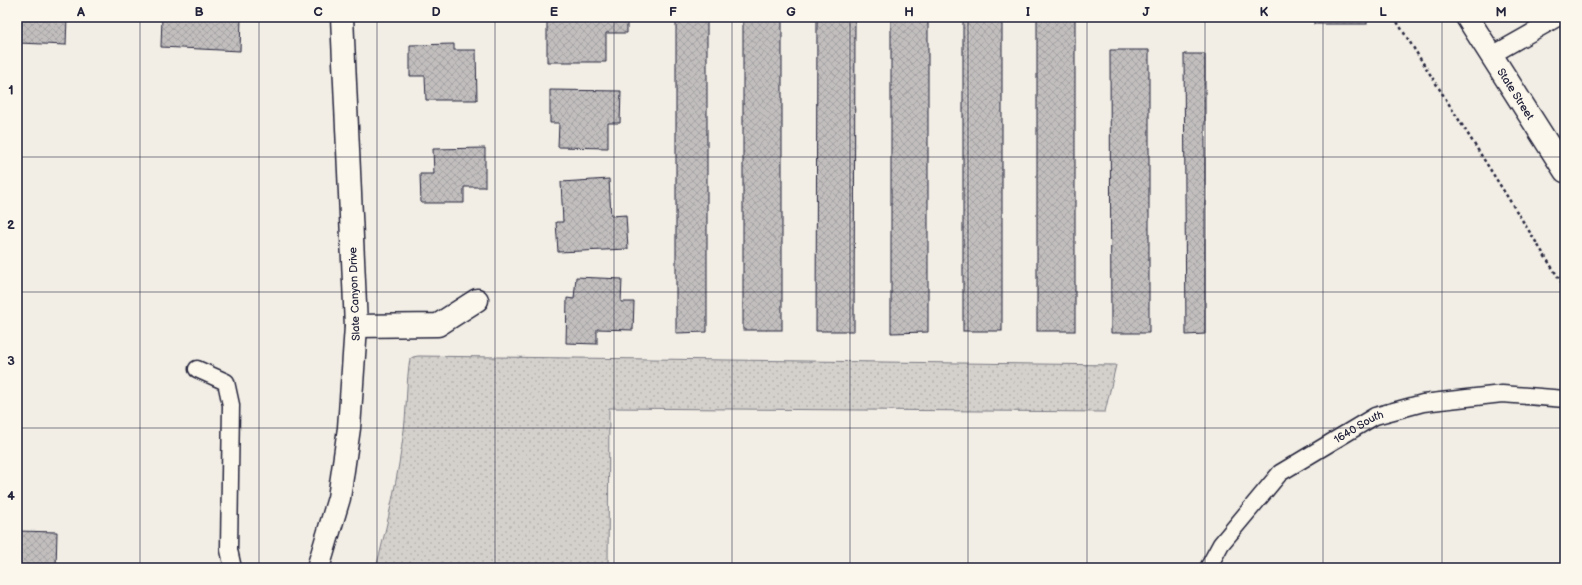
<svg xmlns="http://www.w3.org/2000/svg" width="1582" height="585" font-family="'Balsamiq Sans',sans-serif">
  <style>
    .grass { fill: url(#grass-dots); stroke: #7b7a84 }
    .building { fill: url(#building-cross-hatch); stroke: #22223b }
    .lines { fill: none; stroke-linecap: round; stroke-linejoin: round }
    .service-casing { stroke: #22223b; stroke-width: 19 }
    .minor-casing { stroke: #22223b; stroke-width: 25 }
    .tertiary-casing { stroke: #22223b; stroke-width: 25 }
    .primary-casing { stroke: #22223b; stroke-width: 25 }
    .path { stroke: #22223b; stroke-width: 2.5; stroke-dasharray: 3 3; stroke-linecap: butt }
    .service { stroke: #fbf7ec; stroke-width: 16 }
    .minor { stroke: #fbf7ec; stroke-width: 22 }
    .tertiary { stroke: #fbf7ec; stroke-width: 22 }
    .primary { stroke: #fbf7ec; stroke-width: 22 }
    .grid { fill: none; stroke: #22223b; stroke-width: 1; stroke-opacity: 0.55 }
    .labels { text-anchor: middle; stroke-width: 3; stroke-linejoin: round; paint-order: stroke }
    .street-label { font-size: 11px; fill: #22223b; stroke: #fbf7ec }
    .neatline { fill: none; stroke: #22223b; stroke-width: 1.5 }
    .grid-label { font-size: 13px; text-anchor: middle; font-weight: bold; fill: #22223b }
  </style>
  <defs>
    <pattern id="grass-dots" width="8" height="8" patternUnits="userSpaceOnUse"><rect width="8" height="8" fill="#d4d1cc"/><path d="M2 2h.1M6 6h.1" fill="none" stroke="#b6b3b0" stroke-width="1.8" stroke-linecap="round"/></pattern>
    <pattern id="building-cross-hatch" width="8" height="8" patternUnits="userSpaceOnUse"><rect width="8" height="8" fill="#c2bebe"/><path d="M0 0l8 8M0 8l8-8" fill="none" stroke="#a6a3a4"/></pattern>
  </defs>
  <rect width="100%" height="100%" fill="#f2eee5"/>
  <filter id="ink" filterUnits="userSpaceOnUse"><feTurbulence type="fractalNoise" baseFrequency=".025" numOctaves="2"/><feDisplacementMap in="SourceGraphic" scale="8" xChannelSelector="R" yChannelSelector="G"/><feConvolveMatrix kernelMatrix="1 2 1 2 8 2 1 2 1" color-interpolation-filters="sRGB"/></filter>
  <g filter="url(#ink)">
    <path class="grass" d="M 418,356 L 1116,365 L 1105,412 L 609,408 L 608,568 L 376,568 C 388,522 398,477 404,430 C 407,406 406,382 410,359 L 413,357 Z"/>
    <g class="building">
      <path d="M 20,17 L 67,17 L 66,45 L 19,43 Z"/>
      <path d="M 162,17 L 241,17 L 240,51 L 161,47 Z"/>
      <path d="M 547,17 L 627,17 L 627,33 L 606,33 L 606,62 L 547,62 Z"/>
      <path d="M 676,17 L 707,17 L 707,332 L 676,333 Z"/>
      <rect x="743" y="17" width="39" height="313"/>
      <path d="M 817,17 L 855,17 L 854,331 L 816,331 Z"/>
      <path d="M 891,17 L 928,17 L 928,332 L 891,333 Z"/>
      <rect x="963" y="17" width="39" height="314"/>
      <rect x="1037" y="17" width="38" height="314"/>
      <rect x="1314" y="17" width="53" height="7"/>
      <path d="M 454,44 L 454,50 L 476,50 L 477,100 L 426,100 L 425,76 L 410,76 L 410,45 Z"/>
      <path d="M 1110,50 L 1149,50 L 1149,333 L 1111,333 Z"/>
      <path d="M 1184,54 L 1205,54 L 1205,334 L 1186,335 Z"/>
      <path d="M 550,90 L 621,91 L 620,123 L 608,123 L 608,148 L 558,147 L 559,123 L 550,123 Z"/>
      <path d="M 485,148 L 485,187 L 464,187 L 464,203 L 421,203 L 420,174 L 434,174 L 433,149 Z"/>
      <path d="M 609,179 L 611,216 L 626,215 L 628,249 L 558,252 L 556,222 L 563,222 L 561,182 Z"/>
      <path d="M 576,277 L 622,279 L 621,302 L 634,302 L 633,330 L 597,329 L 597,344 L 566,343 L 567,298 L 574,299 Z"/>
      <path d="M 17,531 L 57,532 L 56,568 L 17,568 Z"/>
    </g>
    <g class="lines">
      <g class="service-casing">
        <g id="service">
          <path d="M 1492,55 L 1559,17"/>
          <path d="M 197,369 L 226,382 L 231,405 L 229,550 L 233,568"/>
          <path id="s1" d="M 1208,568 L 1221,544 L 1280,473 L 1375,416 L 1423,403 L 1502,394 L 1565,399"/>
        </g>
      </g>
      <g class="minor-casing">
        <path id="minor" d="M 356,326 L 438,325 L 477,300"/>
      </g>
      <g class="tertiary-casing">
        <path id="tertiary" d="M 318,568 L 339,498 L 349,428 L 356,326 L 342,17"/>
      </g>
      <g class="primary-casing">
        <g id="primary">
          <path id="s2" d="M 1467,17 L 1565,171"/>
        </g>
      </g>
      <path class="path" d="M 1394,17 L 1565,288"/>
      <use href="#service" class="service"/>
      <use href="#minor" class="minor"/>
      <use href="#tertiary" class="tertiary"/>
      <use href="#primary" class="primary"/>
    </g>
  </g>
  <path class="grid" d="M 140,17 L 140,568M 259,17 L 259,568M 377,17 L 377,568M 495,17 L 495,568M 614,17 L 614,568M 732,17 L 732,568M 850,17 L 850,568M 968,17 L 968,568M 1087,17 L 1087,568M 1205,17 L 1205,568M 1323,17 L 1323,568M 1442,17 L 1442,568M 17,157 L 1565,157M 17,292 L 1565,292M 17,428 L 1565,428"/>
  <g class="labels">
    <g class="street-label">
      <text dy="4" stroke="none"><textPath href="#s2" startOffset="91">State Street</textPath></text>
      <text transform="translate(354 294) rotate(-92)" y="4">Slate Canyon Drive</text>
      <text dy="4" stroke="none"><textPath href="#s1" startOffset="211">1640 South</textPath></text>
    </g>
  </g>
  <rect width="1582" height="585" fill="none" stroke="#fbf7ec" stroke-width="44"/>
  <rect x="22" y="22" width="1538" height="541" class="neatline"/>
  <g class="grid-label">
    <text x="81" y="16">A</text>
    <text x="199" y="16">B</text>
    <text x="318" y="16">C</text>
    <text x="436" y="16">D</text>
    <text x="554" y="16">E</text>
    <text x="673" y="16">F</text>
    <text x="791" y="16">G</text>
    <text x="909" y="16">H</text>
    <text x="1028" y="16">I</text>
    <text x="1146" y="16">J</text>
    <text x="1264" y="16">K</text>
    <text x="1383" y="16">L</text>
    <text x="1501" y="16">M</text>
    <text x="11" y="94">1</text>
    <text x="11" y="229">2</text>
    <text x="11" y="365">3</text>
    <text x="11" y="500">4</text>
  </g>
</svg>
